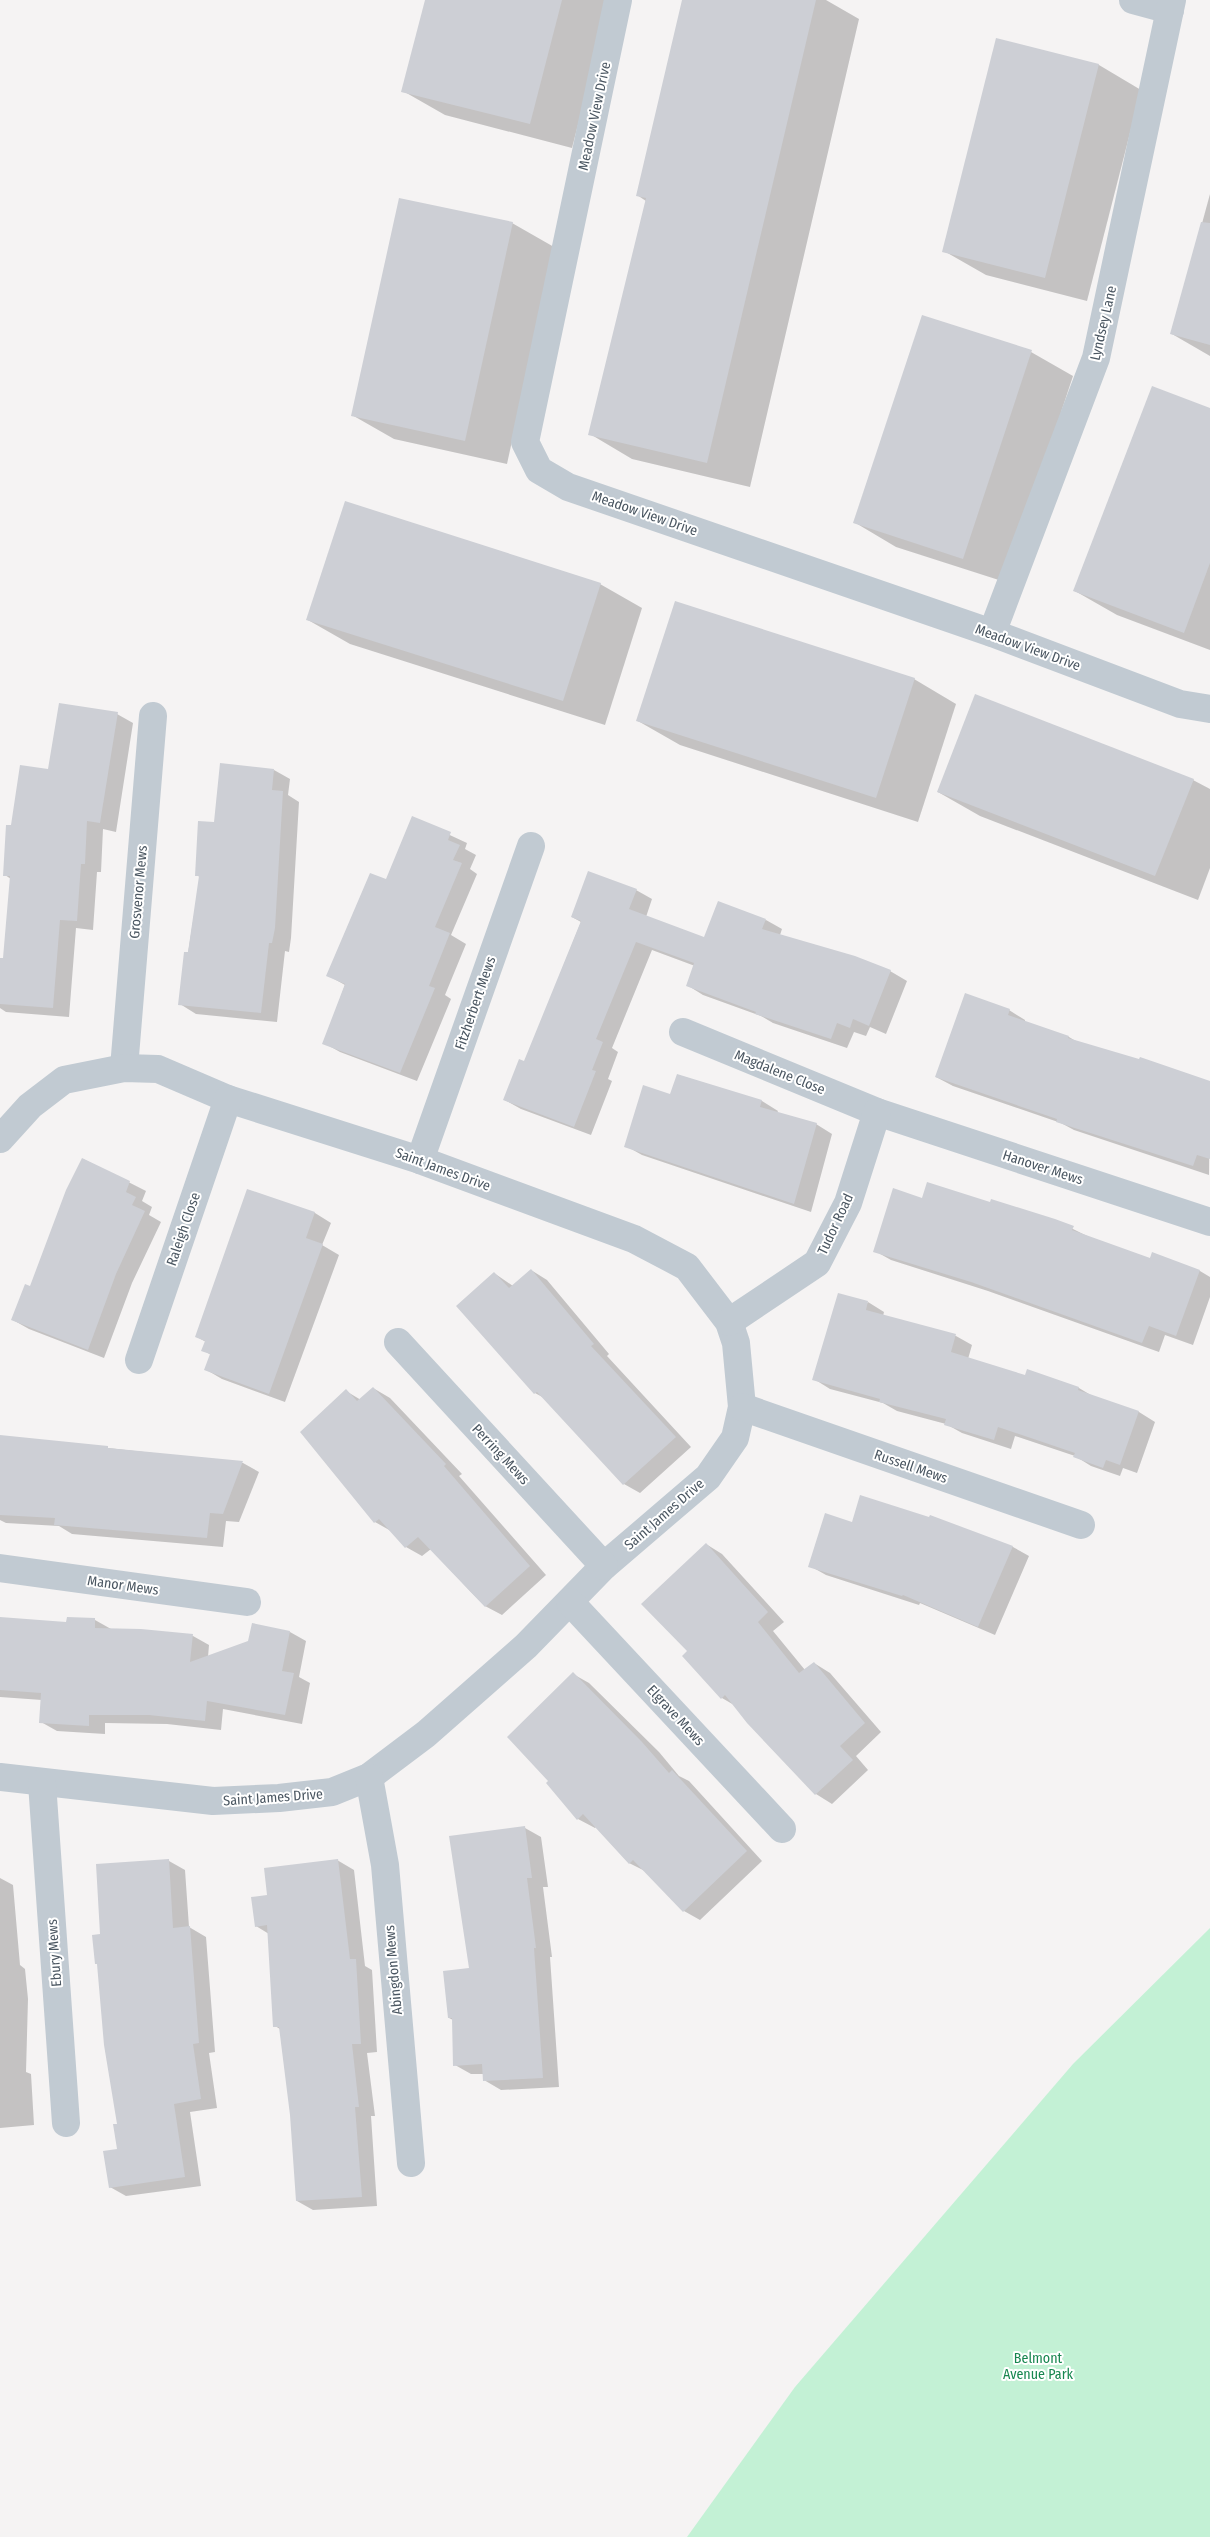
<svg xmlns="http://www.w3.org/2000/svg" width="1210" height="2537" font-family="'Fira Sans Condensed',sans-serif">
  <style>
    .green { fill: #c3f1d5 }
    .shadow { fill: #0003 }
    .building { fill: #cdcfd5 }
    .lines { fill: none; stroke-linecap: round; stroke-linejoin: round }
    .minor { stroke: #c1cad2; stroke-width: 28 }
    .labels { text-anchor: middle; stroke-width: 4; stroke-linejoin: round; paint-order: stroke }
    .street-label { font-size: 14px; fill: #4a5661; stroke: #fff }
    .park-label { font-size: 14px; fill: #17864f; stroke: #fff }
  </style>
  <rect width="100%" height="100%" fill="#f5f3f3"/>
  <path class="green" d="M 1210,1928 L 1210,2537 L 687,2537 L 795,2387 L 1073,2064 Z"/>
  <g class="shadow">
    <path d="M 426,0 L 610,0 L 572,148 L 445,115 L 403,91 Z"/>
    <path d="M 684,0 L 826,0 L 859,19 L 750,487 L 632,459 L 590,434 L 646,201 L 637,195 Z"/>
    <path d="M 997,40 L 1099,65 L 1141,90 L 1087,301 L 986,275 L 944,251 Z"/>
    <path d="M 1210,194 L 1210,356 L 1172,334 Z"/>
    <path d="M 512,223 L 554,247 L 507,464 L 394,439 L 352,415 Z"/>
    <path d="M 1031,352 L 1073,376 L 1005,582 L 896,547 L 854,522 Z"/>
    <path d="M 1210,409 L 1210,650 L 1117,615 L 1075,591 Z"/>
    <path d="M 600,584 L 642,608 L 605,725 L 350,644 L 308,620 Z"/>
    <path d="M 914,679 L 956,704 L 918,822 L 680,745 L 638,721 Z"/>
    <path d="M 117,714 L 133,723 L 116,832 L 103,829 L 101,872 L 97,872 L 93,930 L 76,928 L 69,1017 L 6,1012 L 0,1008 L 0,959 L 4,960 L 11,879 L 5,875 L 12,826 L 49,770 Z"/>
    <path d="M 274,770 L 290,779 L 288,795 L 299,802 L 291,938 L 289,952 L 285,951 L 277,1022 L 196,1014 L 180,1004 L 200,877 L 196,875 L 215,824 Z"/>
    <path d="M 1193,780 L 1210,789 L 1210,868 L 1198,900 L 980,816 L 938,792 Z"/>
    <path d="M 413,818 L 467,843 L 465,849 L 476,855 L 470,869 L 477,874 L 451,935 L 466,944 L 445,995 L 451,999 L 417,1081 L 340,1052 L 324,1043 L 345,985 L 327,975 L 387,881 Z"/>
    <path d="M 636,890 L 652,899 L 646,917 L 705,939 L 766,920 L 782,929 L 780,935 L 890,971 L 907,981 L 886,1034 L 870,1027 L 866,1036 L 854,1032 L 847,1048 L 773,1023 L 761,1016 L 703,995 L 687,985 L 695,966 L 652,950 L 612,1048 L 618,1052 L 608,1079 L 612,1081 L 591,1135 L 521,1109 L 505,1100 L 525,1062 L 581,922 L 572,917 Z"/>
    <path d="M 1009,1010 L 1025,1020 L 1025,1022 L 1069,1037 L 1079,1043 L 1210,1083 L 1209,1175 L 1074,1130 L 1061,1123 L 953,1086 L 936,1077 Z"/>
    <path d="M 678,1075 L 762,1101 L 778,1111 L 777,1113 L 816,1124 L 832,1134 L 811,1212 L 642,1155 L 626,1146 L 671,1095 Z"/>
    <path d="M 83,1159 L 146,1191 L 142,1201 L 152,1207 L 149,1215 L 161,1222 L 132,1283 L 104,1358 L 29,1329 L 13,1320 L 31,1287 Z"/>
    <path d="M 248,1190 L 315,1213 L 331,1223 L 322,1245 L 339,1255 L 285,1402 L 222,1379 L 205,1369 L 211,1355 L 203,1350 L 206,1342 L 197,1337 Z"/>
    <path d="M 923,1200 L 990,1204 L 1055,1220 L 1089,1237 L 1150,1259 L 1152,1254 L 1200,1271 L 1210,1277 L 1210,1297 L 1193,1345 L 1165,1335 L 1159,1352 L 988,1291 L 891,1260 L 875,1251 Z"/>
    <path d="M 531,1270 L 547,1280 L 609,1354 L 607,1356 L 691,1447 L 640,1493 L 624,1484 L 546,1399 L 535,1393 L 494,1273 L 513,1286 Z"/>
    <path d="M 868,1302 L 884,1312 L 883,1316 L 956,1336 L 972,1345 L 968,1359 L 1026,1377 L 1028,1371 L 1079,1388 L 1094,1397 L 1139,1412 L 1155,1422 L 1137,1473 L 1123,1468 L 1120,1476 L 1091,1466 L 1075,1456 L 1015,1436 L 1011,1449 L 962,1433 L 946,1424 L 897,1411 L 883,1403 L 830,1389 L 814,1379 Z"/>
    <path d="M 373,1388 L 390,1398 L 462,1474 L 459,1476 L 546,1575 L 502,1615 L 485,1606 L 471,1592 L 431,1549 L 422,1556 L 406,1547 L 391,1531 L 375,1522 L 346,1391 L 361,1400 Z"/>
    <path d="M 0,1436 L 243,1463 L 259,1472 L 239,1522 L 226,1521 L 223,1547 L 72,1534 L 59,1526 L 6,1523 L 0,1520 Z"/>
    <path d="M 930,1517 L 1013,1547 L 1029,1556 L 995,1635 L 920,1603 L 919,1605 L 826,1575 L 810,1566 L 852,1523 Z"/>
    <path d="M 706,1544 L 722,1554 L 784,1622 L 773,1631 L 805,1670 L 814,1663 L 830,1673 L 881,1732 L 856,1756 L 868,1770 L 832,1804 L 816,1794 L 734,1705 L 722,1698 L 689,1651 Z"/>
    <path d="M 0,1618 L 68,1623 L 95,1620 L 111,1629 L 193,1636 L 209,1645 L 208,1657 L 290,1632 L 306,1641 L 299,1677 L 310,1683 L 302,1724 L 223,1709 L 221,1730 L 167,1724 L 105,1723 L 105,1734 L 57,1731 L 41,1722 L 42,1700 L 0,1697 Z"/>
    <path d="M 573,1674 L 589,1683 L 659,1752 L 679,1776 L 689,1781 L 762,1861 L 700,1920 L 684,1911 L 647,1872 L 629,1863 L 596,1827 L 595,1828 L 578,1819 L 550,1781 Z"/>
    <path d="M 525,1828 L 541,1837 L 548,1887 L 543,1887 L 552,1957 L 550,1957 L 559,2087 L 501,2090 L 484,2080 L 484,2074 L 471,2074 L 455,2065 L 453,2020 L 449,2018 L 471,1969 Z"/>
    <path d="M 337,1860 L 354,1870 L 365,1966 L 372,1970 L 377,2052 L 367,2053 L 375,2116 L 371,2116 L 377,2206 L 313,2210 L 297,2201 L 291,2115 L 280,2029 L 275,2026 L 269,1934 L 256,1926 L 269,1896 Z"/>
    <path d="M 169,1861 L 185,1870 L 189,1927 L 206,1937 L 215,2052 L 209,2053 L 217,2108 L 190,2112 L 201,2186 L 126,2196 L 110,2187 L 118,2150 L 118,2125 L 97,1865 Z"/>
    <path d="M 0,1878 L 13,1885 L 20,1965 L 25,1969 L 28,1999 L 26,2072 L 31,2074 L 34,2125 L 0,2128 Z"/>
  </g>
  <g class="building">
    <path d="M 425,0 L 562,0 L 530,124 L 401,92 Z"/>
    <path d="M 682,0 L 816,0 L 707,463 L 588,435 L 646,198 L 636,196 Z"/>
    <path d="M 996,38 L 1099,64 L 1045,278 L 942,252 Z"/>
    <path d="M 399,198 L 513,222 L 465,441 L 351,416 Z"/>
    <path d="M 1201,222 L 1210,223 L 1210,345 L 1170,334 Z"/>
    <path d="M 922,315 L 1032,350 L 963,559 L 853,523 Z"/>
    <path d="M 1152,386 L 1210,408 L 1210,563 L 1184,633 L 1073,591 Z"/>
    <path d="M 345,501 L 601,583 L 563,701 L 306,620 Z"/>
    <path d="M 675,601 L 915,678 L 876,798 L 636,721 Z"/>
    <path d="M 975,694 L 1194,779 L 1155,876 L 937,792 Z"/>
    <path d="M 59,703 L 118,712 L 100,823 L 87,821 L 85,864 L 81,864 L 77,921 L 60,920 L 53,1008 L 0,1004 L 0,958 L 3,958 L 10,876 L 3,876 L 6,825 L 11,825 L 20,765 L 48,769 Z"/>
    <path d="M 220,763 L 274,769 L 272,790 L 283,791 L 275,928 L 272,943 L 269,943 L 261,1013 L 178,1005 L 184,952 L 188,952 L 199,876 L 195,876 L 198,821 L 214,822 Z"/>
    <path d="M 412,816 L 451,832 L 448,840 L 460,845 L 453,860 L 462,863 L 435,927 L 450,933 L 429,986 L 435,988 L 400,1073 L 322,1044 L 345,984 L 326,976 L 370,873 L 386,879 Z"/>
    <path d="M 588,871 L 637,889 L 629,909 L 704,937 L 718,901 L 766,919 L 762,929 L 855,956 L 891,970 L 869,1026 L 853,1019 L 850,1028 L 837,1023 L 831,1039 L 755,1014 L 756,1012 L 686,986 L 694,963 L 636,942 L 596,1039 L 603,1042 L 592,1070 L 596,1071 L 574,1127 L 503,1100 L 519,1059 L 524,1061 L 581,921 L 571,917 Z"/>
    <path d="M 965,993 L 1010,1009 L 1008,1015 L 1069,1036 L 1068,1038 L 1139,1059 L 1140,1057 L 1210,1081 L 1210,1159 L 1197,1155 L 1193,1166 L 1056,1122 L 1057,1119 L 935,1077 Z"/>
    <path d="M 677,1074 L 762,1100 L 760,1107 L 817,1123 L 794,1204 L 624,1147 L 643,1085 L 670,1094 Z"/>
    <path d="M 82,1158 L 130,1181 L 126,1192 L 136,1197 L 132,1205 L 145,1211 L 116,1274 L 88,1350 L 11,1320 L 25,1284 L 30,1286 L 66,1190 Z"/>
    <path d="M 927,1182 L 990,1202 L 991,1199 L 1055,1219 L 1074,1226 L 1072,1230 L 1150,1258 L 1152,1252 L 1200,1270 L 1176,1336 L 1149,1326 L 1142,1343 L 971,1282 L 873,1252 L 893,1188 L 922,1198 Z"/>
    <path d="M 247,1189 L 315,1212 L 306,1238 L 323,1244 L 269,1394 L 204,1370 L 210,1354 L 201,1351 L 205,1341 L 195,1337 Z"/>
    <path d="M 531,1269 L 594,1344 L 591,1346 L 676,1437 L 623,1485 L 537,1392 L 534,1394 L 456,1306 L 494,1272 L 509,1288 Z"/>
    <path d="M 838,1293 L 868,1301 L 866,1310 L 956,1334 L 951,1352 L 1025,1375 L 1027,1369 L 1079,1387 L 1078,1390 L 1139,1411 L 1120,1465 L 1106,1460 L 1103,1468 L 1073,1457 L 1075,1453 L 998,1427 L 994,1440 L 944,1425 L 946,1419 L 879,1402 L 880,1399 L 812,1380 Z"/>
    <path d="M 373,1387 L 446,1464 L 444,1466 L 530,1566 L 485,1607 L 418,1537 L 405,1548 L 379,1519 L 374,1523 L 300,1432 L 346,1389 L 357,1401 Z"/>
    <path d="M 0,1435 L 108,1446 L 108,1448 L 243,1461 L 223,1514 L 210,1513 L 207,1538 L 54,1525 L 55,1518 L 0,1515 Z"/>
    <path d="M 860,1495 L 929,1517 L 930,1515 L 1013,1546 L 978,1627 L 903,1595 L 902,1596 L 808,1567 L 825,1513 L 852,1522 Z"/>
    <path d="M 706,1543 L 768,1612 L 758,1622 L 799,1673 L 814,1662 L 865,1723 L 840,1746 L 853,1760 L 815,1795 L 747,1723 L 725,1695 L 721,1699 L 682,1656 L 687,1651 L 641,1604 Z"/>
    <path d="M 0,1617 L 66,1622 L 67,1617 L 95,1618 L 95,1628 L 141,1629 L 193,1634 L 190,1662 L 248,1641 L 252,1623 L 290,1631 L 282,1671 L 294,1673 L 285,1715 L 207,1701 L 205,1721 L 149,1715 L 89,1715 L 89,1726 L 39,1723 L 41,1693 L 0,1690 Z"/>
    <path d="M 573,1672 L 642,1742 L 669,1773 L 672,1770 L 747,1851 L 683,1912 L 633,1860 L 629,1864 L 583,1814 L 577,1820 L 546,1783 L 548,1781 L 507,1737 Z"/>
    <path d="M 525,1826 L 532,1878 L 527,1878 L 536,1948 L 534,1948 L 543,2078 L 483,2081 L 482,2064 L 453,2066 L 452,2018 L 448,2018 L 443,1971 L 469,1968 L 449,1836 Z"/>
    <path d="M 169,1859 L 173,1928 L 190,1926 L 199,2043 L 193,2044 L 201,2099 L 174,2104 L 185,2177 L 109,2188 L 103,2151 L 117,2149 L 113,2124 L 117,2124 L 104,2045 L 97,1964 L 95,1964 L 92,1935 L 100,1934 L 96,1864 Z"/>
    <path d="M 338,1859 L 350,1959 L 356,1959 L 361,2044 L 352,2044 L 359,2107 L 355,2107 L 362,2197 L 296,2201 L 290,2115 L 279,2027 L 273,2027 L 267,1925 L 255,1927 L 251,1897 L 267,1895 L 264,1868 Z"/>
  </g>
  <g class="lines">
    <g class="minor">
      <path d="M 618,0 L 525,442 L 539,470 L 568,487 L 992,633 L 1180,704 L 1210,709"/>
      <path d="M 1133,0 L 1170,10"/>
      <path d="M 992,633 L 1096,358 L 1172,0"/>
      <path d="M 683,1032 L 877,1112 L 1210,1222"/>
      <path d="M 124,1068 L 153,716"/>
      <path d="M 0,1139 L 30,1106 L 64,1080 L 124,1068 L 158,1069 L 228,1099 L 420,1160 L 634,1239 L 687,1267 L 729,1322 L 736,1343 L 742,1407 L 735,1438 L 708,1477 L 604,1566 L 526,1646 L 426,1734 L 369,1777 L 332,1792 L 279,1798 L 213,1801 L 0,1777"/>
      <path d="M 420,1160 L 531,846"/>
      <path d="M 729,1322 L 817,1263 L 848,1203 L 877,1112"/>
      <path d="M 398,1342 L 604,1566"/>
      <path d="M 139,1360 L 228,1099"/>
      <path d="M 742,1407 L 1081,1525"/>
      <path d="M 0,1568 L 247,1602"/>
      <path d="M 570,1602 L 782,1829"/>
      <path d="M 369,1777 L 385,1865 L 411,2163"/>
      <path d="M 42,1783 L 66,2123"/>
    </g>
  </g>
  <g class="labels">
    <g class="street-label">
      <text transform="translate(594 116) rotate(-78)" y="5">Meadow View Drive</text>
      <text transform="translate(1103 323) rotate(-77)" y="5">Lyndsey Lane</text>
      <text transform="translate(645 513) rotate(19)" y="5">Meadow View Drive</text>
      <text transform="translate(1028 647) rotate(20)" y="5">Meadow View Drive</text>
      <text transform="translate(138 892) rotate(-85)" y="5">Grosvenor Mews</text>
      <text transform="translate(475 1003) rotate(-71)" y="5">Fitzherbert Mews</text>
      <text transform="translate(780 1072) rotate(22)" y="5">Magdalene Close</text>
      <text transform="translate(1043 1167) rotate(18)" y="5">Hanover Mews</text>
      <text transform="translate(443 1169) rotate(20)" y="5">Saint James Drive</text>
      <text transform="translate(835 1224) rotate(-65)" y="5">Tudor Road</text>
      <text transform="translate(183 1229) rotate(-71)" y="5">Raleigh Close</text>
      <text transform="translate(501 1454) rotate(47)" y="5">Perring Mews</text>
      <text transform="translate(911 1466) rotate(19)" y="5">Russell Mews</text>
      <text transform="translate(664 1514) rotate(-41)" y="5">Saint James Drive</text>
      <text transform="translate(123 1585) rotate(8)" y="5">Manor Mews</text>
      <text transform="translate(676 1715) rotate(47)" y="5">Elgrave Mews</text>
      <text transform="translate(273 1797) rotate(-4)" y="5">Saint James Drive</text>
      <text transform="translate(54 1953) rotate(-94)" y="5">Ebury Mews</text>
      <text transform="translate(393 1970) rotate(-95)" y="5">Abingdon Mews</text>
    </g>
    <g class="park-label">
      <text x="1038" y="2363">Belmont<tspan x="1038" dy="16">Avenue Park</tspan></text>
    </g>
  </g>
</svg>
